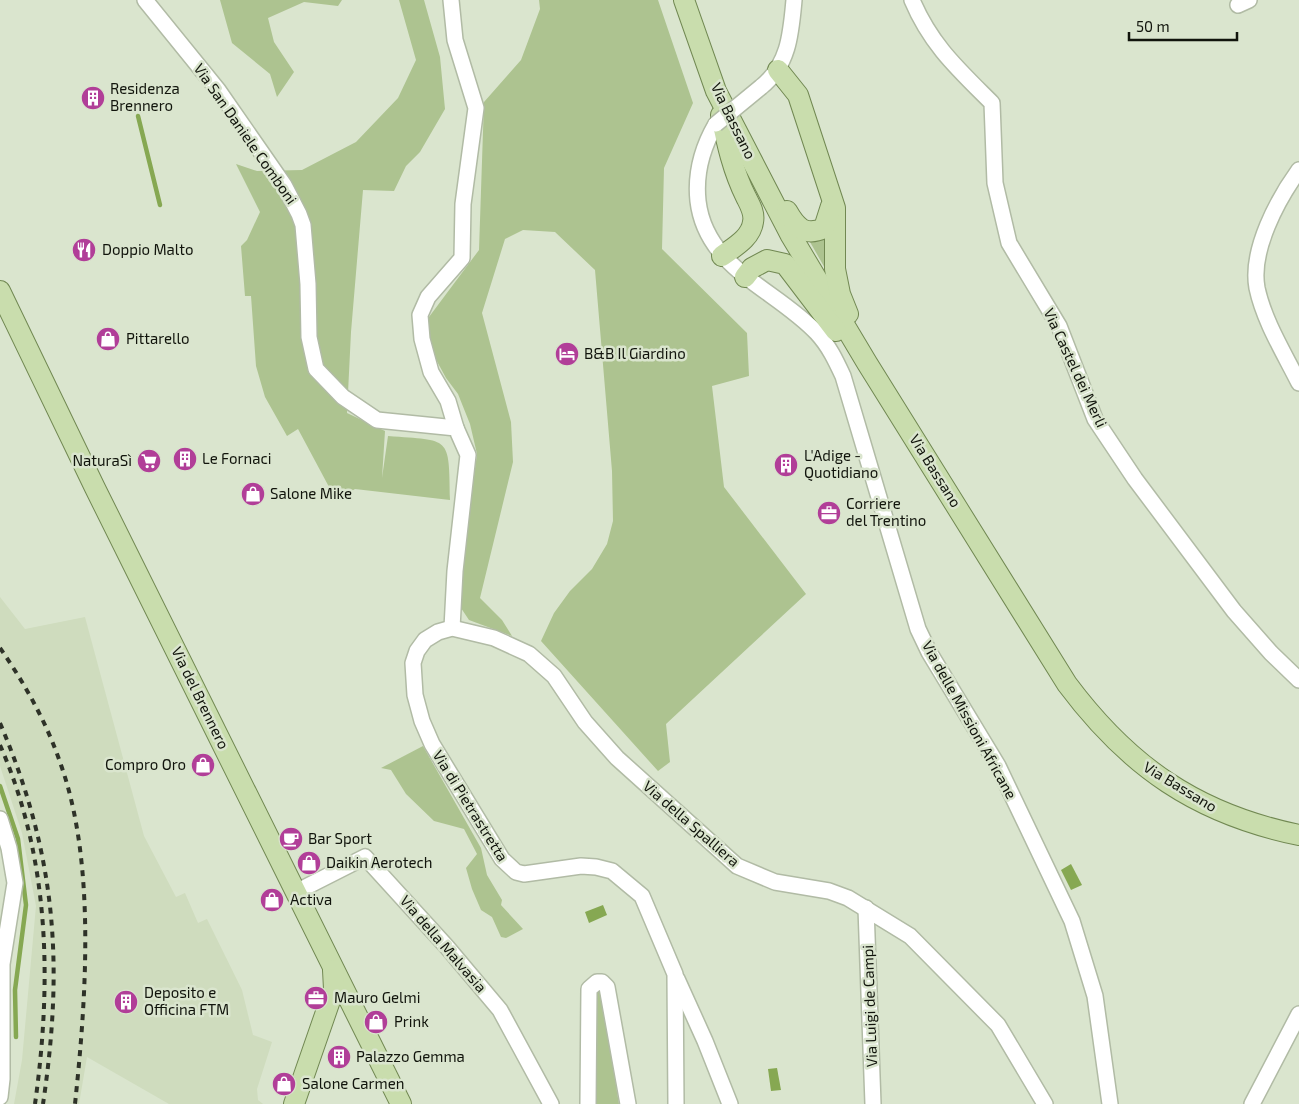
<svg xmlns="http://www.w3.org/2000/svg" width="1299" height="1104" font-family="'Exo 2',sans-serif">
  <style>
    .built { fill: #cfdcbe }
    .green { fill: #adc390 }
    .water { fill: #86a852 }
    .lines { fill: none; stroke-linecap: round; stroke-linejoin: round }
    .stream { stroke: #86a852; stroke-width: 4.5 }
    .minor-casing { stroke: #b1bba5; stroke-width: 18 }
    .major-casing { stroke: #718852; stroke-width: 22 }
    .minor { stroke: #fff; stroke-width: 15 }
    .major { stroke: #c9ddad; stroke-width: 20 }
    .rail { stroke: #2e3228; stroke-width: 4; stroke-dasharray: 6 6; stroke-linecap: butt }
    .minor-bridge-casing { stroke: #b1bba5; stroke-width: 18; stroke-linecap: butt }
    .minor-bridge { stroke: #fff; stroke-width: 15 }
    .labels { text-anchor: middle; stroke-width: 5; stroke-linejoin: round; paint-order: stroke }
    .poi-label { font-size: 15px; fill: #11140c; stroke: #dae5ce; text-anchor: start }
    .street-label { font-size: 15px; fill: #11140c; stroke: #dae5ce }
  </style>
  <rect width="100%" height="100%" fill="#dae5ce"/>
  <path class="built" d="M 0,597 L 25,629 L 85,617 L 144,836 L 176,897 L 185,893 L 198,923 L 207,919 L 242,990 L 253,1035 L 272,1042 L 257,1089 L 258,1100 L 263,1104 L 169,1104 L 87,1057 L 79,1104 L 14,1104 L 22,1060 L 36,906 L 22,833 L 0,766 Z"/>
  <g class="green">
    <path d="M 220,0 L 342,0 L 338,6 L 304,2 L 268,18 L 274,42 L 294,72 L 277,97 L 270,74 L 232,43 Z"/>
    <path d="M 399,0 L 424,0 L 440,57 L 445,109 L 420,152 L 406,166 L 394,191 L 363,190 L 351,332 L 347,413 L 385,431 L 382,478 L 388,436 C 451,441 449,435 450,500 L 355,489 L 336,500 L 298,429 L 287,436 L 265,397 L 256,366 L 251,296 L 245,296 L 241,246 L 247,240 L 260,212 L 236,164 L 257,171 L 302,170 L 356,142 L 398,98 L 416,60 Z"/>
    <path d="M 539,0 L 658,0 L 693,103 L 664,168 L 662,249 L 747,333 L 749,376 L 712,386 L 724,487 L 806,594 L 666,724 L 670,762 L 658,771 L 541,641 L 554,613 L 570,591 L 592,569 L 607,544 L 613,521 L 612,471 L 595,270 L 555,232 L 523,230 L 505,239 L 482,313 L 511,422 L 513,462 L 480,598 L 502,620 L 512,636 L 469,620 L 461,608 L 461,569 L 477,454 L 470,424 L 458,394 L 446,378 L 433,354 L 426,321 L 479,250 L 484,102 L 521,60 L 540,9 Z"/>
    <path d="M 826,235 L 826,270 L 810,242 Z"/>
    <path d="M 423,746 L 481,848 L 487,875 L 502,900 L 501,905 L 523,929 L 506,938 L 501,937 L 492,917 L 481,910 L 472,889 L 466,868 L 477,854 L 464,829 L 434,821 L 406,794 L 391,770 L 381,768 Z"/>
    <path d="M 599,989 L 601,992 L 619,1104 L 594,1104 L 594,991 Z"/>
  </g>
  <g class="water">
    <path d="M 1071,864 L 1082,885 L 1071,890 L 1061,870 Z"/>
    <path d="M 603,905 L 607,915 L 589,923 L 585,912 Z"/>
    <path d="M 777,1068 L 781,1090 L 771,1091 L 768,1069 Z"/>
  </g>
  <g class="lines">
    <g class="stream">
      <path d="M 138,116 L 160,205"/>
      <path d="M 0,786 L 18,839 L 26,905 L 15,990 L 16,1037"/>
    </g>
    <g class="minor-casing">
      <g id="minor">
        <path d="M 145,0 L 218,90 L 284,185 L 299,214 L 303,225 L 308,284 L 309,337 L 316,369 L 343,397 L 377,420 L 456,428 L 468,455 L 455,571 L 452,628"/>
        <path d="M 451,0 L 455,40 L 476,108 L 463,204 L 462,258 L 428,297 L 420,315 L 422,339 L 431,372 L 448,401 L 456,428"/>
        <path d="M 912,0 C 931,45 958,69 992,103 L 995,183 L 1009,243 L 1059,326 L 1095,419 L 1135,479 L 1234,611 L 1271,653 L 1299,680"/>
        <path d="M 1238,5 L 1249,0"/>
        <path d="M 761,87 C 789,65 791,33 794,0"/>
        <path d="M 716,124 C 702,148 695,173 698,201 C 706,269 776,289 817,333 C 829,346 836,361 843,376 L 918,629 L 929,652 L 998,766 L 1072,921 L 1095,996 L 1110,1104"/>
        <path d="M 1299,170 C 1278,199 1250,250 1257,288 C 1264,321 1284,353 1299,383"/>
        <path d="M 0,819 L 9,848 L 15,883 L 2,964 L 2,1079 L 0,1097"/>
        <path d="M 296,892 L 365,857 L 447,947 L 500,1010 L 551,1104"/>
        <path d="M 866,908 L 873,1104"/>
        <path d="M 677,979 L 705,1041 L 730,1104"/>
        <path d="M 588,1104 L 589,989 L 597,982 L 602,982 L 607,987 L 628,1104"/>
        <path d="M 676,1104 L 675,974 L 642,896 L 612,871 L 596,867 L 581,866 L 524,874 L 516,872 L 502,859 L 432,744 L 422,721 L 415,695 L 413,663 L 417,651 L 425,640 L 438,632 L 452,628 L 494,638 L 529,654 L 554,676 L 585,722 L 617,758 L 737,866 L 775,882 L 829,891 L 848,898 L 910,936 L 998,1025 L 1045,1104"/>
        <path d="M 1252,1104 L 1299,1014"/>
      </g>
    </g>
    <g class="major-casing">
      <g id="major">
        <path d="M 684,0 L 716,91 L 790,234 L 867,363 L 1067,684 C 1129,767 1197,814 1299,835"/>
        <path d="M 778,70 L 798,95 L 835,208 L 835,269 L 840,294 L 848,314"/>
        <path d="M 721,115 C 727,144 733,171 746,197 C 750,205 755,213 753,222 C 751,238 734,247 722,256"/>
        <path d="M 787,211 C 796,227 805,237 824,228 L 831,206"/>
        <path d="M 745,277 L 752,268 L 767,260 L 785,264 L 836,331"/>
        <path d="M 0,291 L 95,488 L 401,1104"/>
        <path d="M 294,1104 L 334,989 L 333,970"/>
      </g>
    </g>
    <use href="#minor" class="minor"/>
    <use href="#major" class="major"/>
    <g class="rail">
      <path d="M 0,648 C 25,684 47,723 61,765 C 96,864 86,1000 75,1104"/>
      <path d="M 0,723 C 56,855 64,963 43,1104"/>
      <path d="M 0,745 C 50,859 52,982 35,1104"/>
    </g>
    <g class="minor-bridge-casing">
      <path id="minor-bridge" d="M 716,124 L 761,87"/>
    </g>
    <use href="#minor-bridge" class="minor-bridge"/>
  </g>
  <defs>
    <g id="building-disc" transform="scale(1.25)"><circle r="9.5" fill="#b13e98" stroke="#dae5ce"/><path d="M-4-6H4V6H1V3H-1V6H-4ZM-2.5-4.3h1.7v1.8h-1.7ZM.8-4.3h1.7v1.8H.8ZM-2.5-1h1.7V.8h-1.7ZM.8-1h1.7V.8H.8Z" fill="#fff"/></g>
    <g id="restaurant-disc" transform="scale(1.25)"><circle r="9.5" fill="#b13e98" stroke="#dae5ce"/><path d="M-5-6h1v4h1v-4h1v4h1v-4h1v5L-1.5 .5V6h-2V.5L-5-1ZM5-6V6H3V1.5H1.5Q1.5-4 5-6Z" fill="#fff"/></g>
    <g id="shop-disc" transform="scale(1.25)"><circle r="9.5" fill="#b13e98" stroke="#dae5ce"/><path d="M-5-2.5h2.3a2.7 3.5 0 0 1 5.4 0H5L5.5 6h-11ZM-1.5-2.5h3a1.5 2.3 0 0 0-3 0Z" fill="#fff"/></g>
    <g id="hotel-disc" transform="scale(1.25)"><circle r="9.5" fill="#b13e98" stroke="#dae5ce"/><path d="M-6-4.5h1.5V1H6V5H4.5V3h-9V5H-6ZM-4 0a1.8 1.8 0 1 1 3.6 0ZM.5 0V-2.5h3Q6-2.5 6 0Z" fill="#fff"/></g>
    <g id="supermarket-disc" transform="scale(1.25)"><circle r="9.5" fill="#b13e98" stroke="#dae5ce"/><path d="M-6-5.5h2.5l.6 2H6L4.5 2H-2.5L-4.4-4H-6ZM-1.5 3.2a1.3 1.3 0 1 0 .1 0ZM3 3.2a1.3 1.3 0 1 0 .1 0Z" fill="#fff"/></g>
    <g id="office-disc" transform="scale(1.25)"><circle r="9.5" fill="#b13e98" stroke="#dae5ce"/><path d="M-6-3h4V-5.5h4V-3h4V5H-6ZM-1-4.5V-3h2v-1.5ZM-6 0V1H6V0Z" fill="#fff"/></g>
    <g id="cafe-disc" transform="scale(1.25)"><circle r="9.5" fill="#b13e98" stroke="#dae5ce"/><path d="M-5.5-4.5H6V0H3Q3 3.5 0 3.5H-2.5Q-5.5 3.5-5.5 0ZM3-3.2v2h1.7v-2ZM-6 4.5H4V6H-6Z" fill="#fff"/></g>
  </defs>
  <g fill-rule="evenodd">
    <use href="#building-disc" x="93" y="98"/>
    <use href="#restaurant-disc" x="84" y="250"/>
    <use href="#shop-disc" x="108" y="339"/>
    <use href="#hotel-disc" x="567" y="354"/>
    <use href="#building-disc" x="185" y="459"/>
    <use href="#supermarket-disc" x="149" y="461"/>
    <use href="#building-disc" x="786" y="465"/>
    <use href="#shop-disc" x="253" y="494"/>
    <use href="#office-disc" x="829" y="513"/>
    <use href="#shop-disc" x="203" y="765"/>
    <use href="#cafe-disc" x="291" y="839"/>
    <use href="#shop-disc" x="309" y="863"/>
    <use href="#shop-disc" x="272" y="900"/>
    <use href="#office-disc" x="316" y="998"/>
    <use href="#building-disc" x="126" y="1002"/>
    <use href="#shop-disc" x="376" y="1022"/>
    <use href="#building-disc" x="339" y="1057"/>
    <use href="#shop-disc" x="284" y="1084"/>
  </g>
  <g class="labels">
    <g class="poi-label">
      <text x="110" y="94">Residenza<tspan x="110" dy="17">Brennero</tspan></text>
      <text x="102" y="255">Doppio Malto</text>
      <text x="126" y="344">Pittarello</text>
      <text x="584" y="359">B&amp;B Il Giardino</text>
      <text x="804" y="461">L'Adige -<tspan x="804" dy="17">Quotidiano</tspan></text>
      <text x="202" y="464">Le Fornaci</text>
      <text x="132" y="466" text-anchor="end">NaturaSì</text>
      <text x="270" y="499">Salone Mike</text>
      <text x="846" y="509">Corriere<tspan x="846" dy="17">del Trentino</tspan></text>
      <text x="186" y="770" text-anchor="end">Compro Oro</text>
      <text x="308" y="844">Bar Sport</text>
      <text x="326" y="868">Daikin Aerotech</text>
      <text x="290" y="905">Activa</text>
      <text x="144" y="998">Deposito e<tspan x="144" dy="17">Officina FTM</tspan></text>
      <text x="334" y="1003">Mauro Gelmi</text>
      <text x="394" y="1027">Prink</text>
      <text x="356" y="1062">Palazzo Gemma</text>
      <text x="302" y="1089">Salone Carmen</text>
    </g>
    <g class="street-label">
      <text transform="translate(733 121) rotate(64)" y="5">Via Bassano</text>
      <text transform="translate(245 134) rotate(55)" y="5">Via San Daniele Comboni</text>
      <text transform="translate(1075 368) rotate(65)" y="5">Via Castel dei Merli</text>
      <text transform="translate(935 471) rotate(58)" y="5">Via Bassano</text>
      <text transform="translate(200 698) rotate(64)" y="5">Via del Brennero</text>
      <text transform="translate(969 720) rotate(61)" y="5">Via delle Missioni Africane</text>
      <text transform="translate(1180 787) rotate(31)" y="5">Via Bassano</text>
      <text transform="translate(470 806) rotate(58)" y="5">Via di Pietrastretta</text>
      <text transform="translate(691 824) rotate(41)" y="5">Via della Spalliera</text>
      <text transform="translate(443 944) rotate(49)" y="5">Via della Malvasia</text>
      <text transform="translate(870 1006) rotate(-92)" y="5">Via Luigi de Campi</text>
    </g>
  </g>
  <path d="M1129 32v8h108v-8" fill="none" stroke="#11140c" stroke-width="2.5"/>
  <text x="1136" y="32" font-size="15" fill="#11140c" stroke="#dae5ce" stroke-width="4" paint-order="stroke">50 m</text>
</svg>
